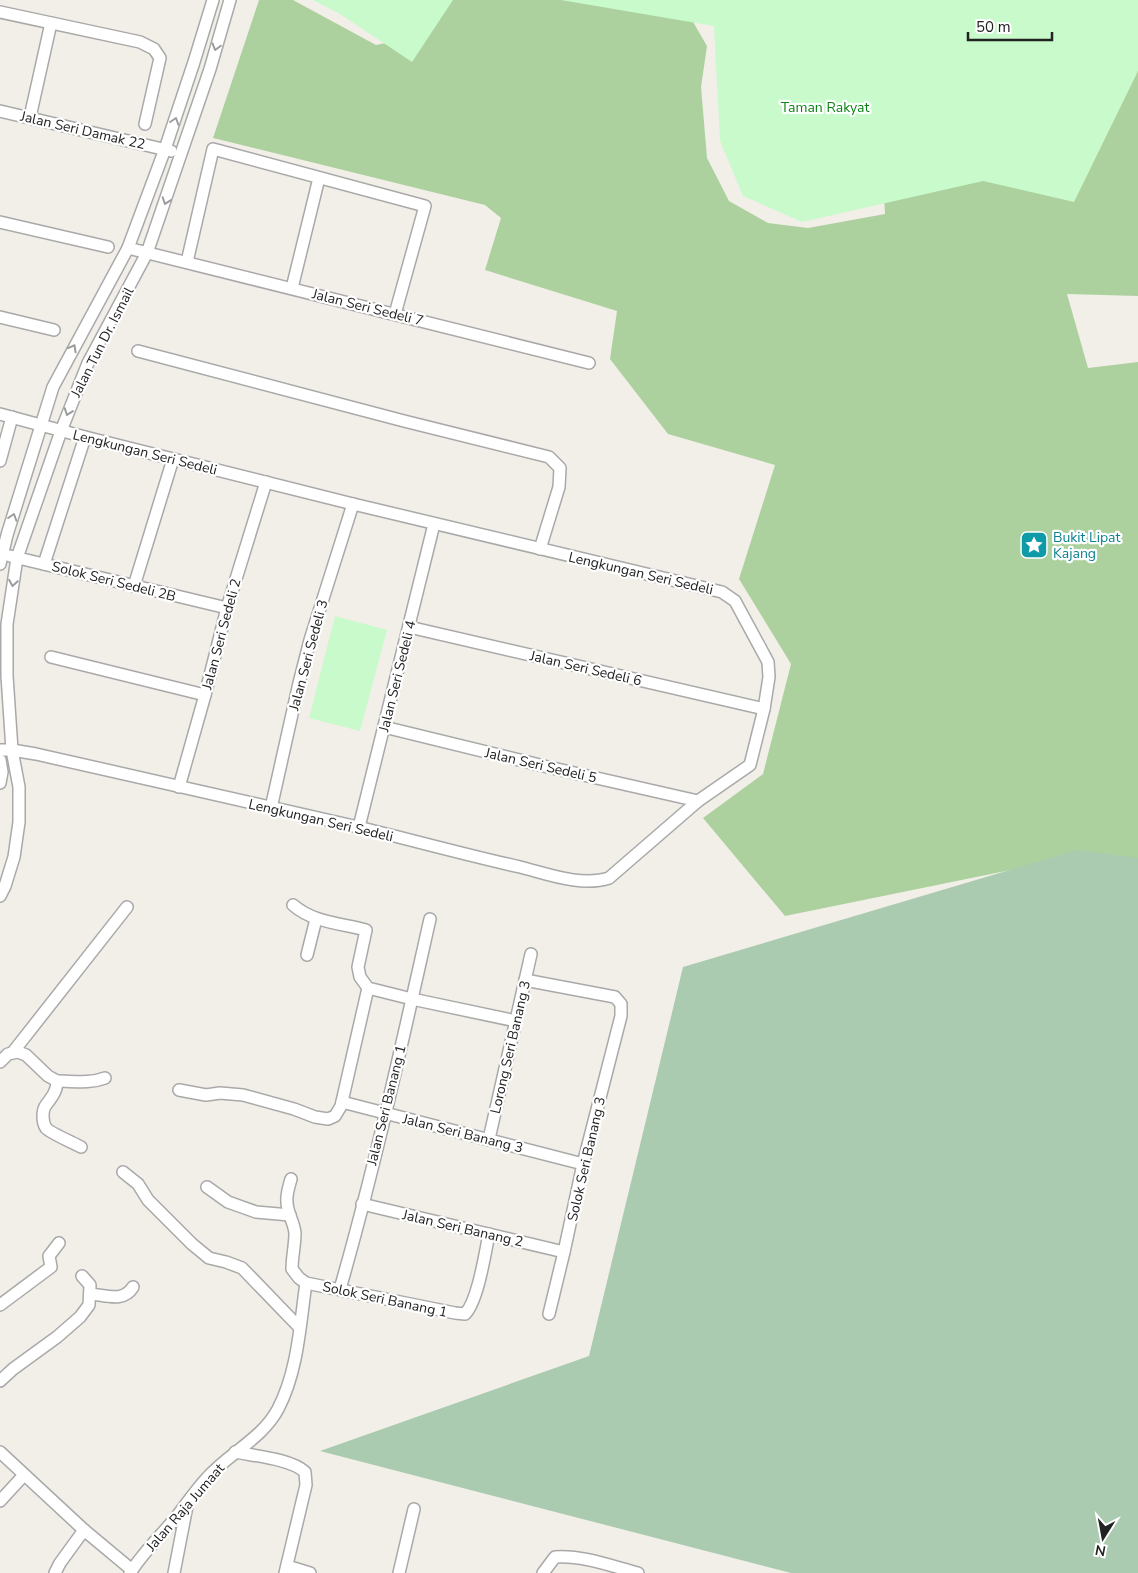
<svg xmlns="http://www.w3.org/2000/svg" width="1138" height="1573" font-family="'Nunito Sans',sans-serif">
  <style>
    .forest { fill: #add19e }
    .cemetery { fill: #aacbaf }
    .park { fill: #c8facc }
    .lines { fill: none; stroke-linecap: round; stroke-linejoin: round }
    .minor-casing { stroke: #a9a9a9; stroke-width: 14 }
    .minor { stroke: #fff; stroke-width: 11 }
    .oneway { stroke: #9c9c9c }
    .labels { text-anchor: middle; stroke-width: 4.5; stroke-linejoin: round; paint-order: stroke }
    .park-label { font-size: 14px; fill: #0c8416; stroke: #fff }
    .street-label { font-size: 14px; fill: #222; stroke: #fff }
    .culture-label { font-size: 14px; fill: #0d838f; stroke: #fff; text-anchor: start }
  </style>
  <rect width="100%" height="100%" fill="#f2efe9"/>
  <path class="forest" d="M 259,0 L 293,0 L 376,45 L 405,39 L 421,0 L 666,0 L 689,15 L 707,46 L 701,87 L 707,158 L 729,201 L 768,223 L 808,228 L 885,214 L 883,180 L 1138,0 L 1138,296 L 1067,294 L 1088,368 L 1138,362 L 1138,862 L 1070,858 L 785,916 L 703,818 L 763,774 L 791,664 L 739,579 L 775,465 L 668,434 L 610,359 L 617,311 L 485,270 L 501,218 L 485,205 L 213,138 Z"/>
  <path class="cemetery" d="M 1077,850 L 1138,858 L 1138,1573 L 791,1573 L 320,1451 L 589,1356 L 683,967 Z"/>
  <g class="park">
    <path d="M 313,0 L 453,0 L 412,62 L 340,14 Z"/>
    <path d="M 561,0 L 1138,0 L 1138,71 L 1074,202 L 983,181 L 802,222 L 743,196 L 720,141 L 714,26 Z"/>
    <path d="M 335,616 L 387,630 L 360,731 L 309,718 Z"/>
  </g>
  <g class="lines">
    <g class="minor-casing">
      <g id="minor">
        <path d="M 0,12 L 140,42 L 154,49 L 160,58 L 145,124"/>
        <path d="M 0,111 L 171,151"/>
        <path d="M 30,117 L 51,23"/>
        <path d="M 0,222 L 108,247"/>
        <path d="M 128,248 L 589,363"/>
        <path d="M 187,262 L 213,149 L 425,206 L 395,314"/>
        <path d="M 292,288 L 319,178"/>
        <path d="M 0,317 L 54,330"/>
        <path d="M 138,351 L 404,421 L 549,457 L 560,468 L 559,487 L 540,549"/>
        <path d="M 0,414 L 85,437 L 353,504 L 722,592 L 735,601 L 768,662 L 769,677 L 764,709 L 750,765 L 698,801 L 609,878 C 581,887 548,874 520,867 C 466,855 412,840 358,827 C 251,802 143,779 36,754 L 12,750 L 0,750"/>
        <path d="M 0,461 L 12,417"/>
        <path d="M 10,556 L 227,608"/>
        <path d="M 0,564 L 7,535 L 53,387 L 128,248 L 165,149 L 194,62 L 213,0"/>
        <path d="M 44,564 L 85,437"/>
        <path d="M 134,586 L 173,459"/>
        <path d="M 409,627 L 764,709"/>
        <path d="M 51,657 L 205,695"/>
        <path d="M 384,727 L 548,767 L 698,801"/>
        <path d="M 0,760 L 2,772 L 0,783"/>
        <path d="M 179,787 L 205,695 L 227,608 L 266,482"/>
        <path d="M 271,808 L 299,683 L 310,640 L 353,504"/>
        <path d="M 359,827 L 434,524"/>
        <path d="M 0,896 L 5,886 L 14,857 L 19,822 L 19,787 L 12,750 L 7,676 L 7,624 L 17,558 L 61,431 L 88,363 L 147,253 L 210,69 L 230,0"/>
        <path d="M 293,905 C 314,923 340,923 366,930 L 358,967 L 360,977 L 368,988 L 412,999 L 516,1021"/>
        <path d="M 307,955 L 316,919"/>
        <path d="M 525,980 L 615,997 L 621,1004 L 621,1016 L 583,1164 L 564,1252 L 549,1314"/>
        <path d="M 13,1052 L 127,907"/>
        <path d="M 0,1062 L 8,1054 L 18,1052 L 26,1055 L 48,1076 L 57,1081 C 57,1091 52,1097 46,1105 C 42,1110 42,1122 46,1128 C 50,1133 74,1143 81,1147"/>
        <path d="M 57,1081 C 74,1081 89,1084 105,1078"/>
        <path d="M 179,1090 L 206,1095 L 220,1093 L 243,1095 L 294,1109 L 315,1117 L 328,1119 L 335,1116 L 341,1106 L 368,988"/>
        <path d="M 342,1102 L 583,1164"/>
        <path d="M 489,1139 L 531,954"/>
        <path d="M 123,1172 L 138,1184 L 148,1200 L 192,1244 L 209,1258 L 226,1262 L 242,1268 L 299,1327"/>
        <path d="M 291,1179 C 289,1186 286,1195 287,1202 C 287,1213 294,1222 295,1233 C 295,1245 292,1257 292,1269 L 299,1278 L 306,1283 L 455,1313 L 465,1314 C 478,1301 485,1253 489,1234"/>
        <path d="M 207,1187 L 228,1202 L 256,1212 L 290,1215"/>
        <path d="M 362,1204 L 564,1252"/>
        <path d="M 340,1289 C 375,1167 402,1043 430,919"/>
        <path d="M 90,1294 C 106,1295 123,1303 133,1287"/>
        <path d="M 0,1305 L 51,1267 L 49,1256 L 59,1243"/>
        <path d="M 0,1381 L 13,1369 L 57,1337 L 80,1317 L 89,1305 L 90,1285 L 82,1276"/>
        <path d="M 0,1452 L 84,1530 L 132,1570"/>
        <path d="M 235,1452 C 255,1456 291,1459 305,1472 L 306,1485 L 285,1573"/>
        <path d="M 0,1501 L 24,1475"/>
        <path d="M 287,1566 L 310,1573"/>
        <path d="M 55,1573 L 60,1563 L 84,1530"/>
        <path d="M 130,1573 C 142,1554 159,1537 174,1520 C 185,1506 195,1491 207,1478 C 229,1453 262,1439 278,1409 C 298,1371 300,1324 306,1283"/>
        <path d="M 174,1573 L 187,1506"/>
        <path d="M 399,1573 L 414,1509"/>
        <path d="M 543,1573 L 555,1557 C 583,1555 611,1566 638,1573"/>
      </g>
    </g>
    <use href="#minor" class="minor"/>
  </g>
  <defs><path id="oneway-chevron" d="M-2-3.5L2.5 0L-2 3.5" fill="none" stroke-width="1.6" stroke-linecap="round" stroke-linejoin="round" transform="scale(1.25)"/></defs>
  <g class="oneway">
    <use href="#oneway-chevron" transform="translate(216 47) rotate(106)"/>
    <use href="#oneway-chevron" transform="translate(175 121) rotate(-72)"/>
    <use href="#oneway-chevron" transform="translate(166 201) rotate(109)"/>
    <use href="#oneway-chevron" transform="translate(73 348) rotate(-61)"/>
    <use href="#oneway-chevron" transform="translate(68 412) rotate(110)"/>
    <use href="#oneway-chevron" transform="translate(13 517) rotate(-72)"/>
    <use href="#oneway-chevron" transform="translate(13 583) rotate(99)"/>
  </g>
  <defs>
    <g id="sight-square" transform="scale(1.4375)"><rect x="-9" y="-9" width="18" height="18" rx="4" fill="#0f9aa8" stroke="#fff"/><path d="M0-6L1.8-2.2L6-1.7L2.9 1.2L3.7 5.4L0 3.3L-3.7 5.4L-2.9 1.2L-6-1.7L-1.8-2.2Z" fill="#fff"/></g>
  </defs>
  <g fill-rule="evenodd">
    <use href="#sight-square" x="1034" y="545"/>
  </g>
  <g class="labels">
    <g class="park-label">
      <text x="825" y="112">Taman Rakyat</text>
    </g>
    <g class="street-label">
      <text transform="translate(83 130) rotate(13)" y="5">Jalan Seri Damak 22</text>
      <text transform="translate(368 307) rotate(14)" y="5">Jalan Seri Sedeli 7</text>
      <text transform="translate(102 342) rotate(-63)" y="5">Jalan Tun Dr. Ismail</text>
      <text transform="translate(145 452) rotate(14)" y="5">Lengkungan Seri Sedeli</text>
      <text transform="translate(641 573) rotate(13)" y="5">Lengkungan Seri Sedeli</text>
      <text transform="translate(114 581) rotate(14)" y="5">Solok Seri Sedeli 2B</text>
      <text transform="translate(221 634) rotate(-75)" y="5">Jalan Seri Sedeli 2</text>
      <text transform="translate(308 655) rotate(-75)" y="5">Jalan Seri Sedeli 3</text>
      <text transform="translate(586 668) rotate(13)" y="5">Jalan Seri Sedeli 6</text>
      <text transform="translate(397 676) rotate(-76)" y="5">Jalan Seri Sedeli 4</text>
      <text transform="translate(541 765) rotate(13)" y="5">Jalan Seri Sedeli 5</text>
      <text transform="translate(321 820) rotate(13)" y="5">Lengkungan Seri Sedeli</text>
      <text transform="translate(510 1047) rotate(-77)" y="5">Lorong Seri Banang 3</text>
      <text transform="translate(386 1105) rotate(-76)" y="5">Jalan Seri Banang 1</text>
      <text transform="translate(463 1133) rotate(14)" y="5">Jalan Seri Banang 3</text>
      <text transform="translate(586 1159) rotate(-77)" y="5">Solok Seri Banang 3</text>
      <text transform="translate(463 1228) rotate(13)" y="5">Jalan Seri Banang 2</text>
      <text transform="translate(385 1299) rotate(12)" y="5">Solok Seri Banang 1</text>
      <text transform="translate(185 1507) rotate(-49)" y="5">Jalan Raja Jumaat</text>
    </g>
    <g class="culture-label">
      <text x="1053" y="542">Bukit Lipat<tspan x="1053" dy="16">Kajang</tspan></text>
    </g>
  </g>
  <g transform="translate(1103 1538) rotate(191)" stroke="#ffffff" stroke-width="4" paint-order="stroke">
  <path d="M0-4L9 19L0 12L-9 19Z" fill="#222222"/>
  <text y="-8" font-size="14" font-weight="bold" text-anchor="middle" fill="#222222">N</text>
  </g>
  <path d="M968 32v8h84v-8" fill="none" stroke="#222222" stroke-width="2.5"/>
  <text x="976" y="32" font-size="15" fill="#222222" stroke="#ffffff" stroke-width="4" paint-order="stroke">50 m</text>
</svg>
